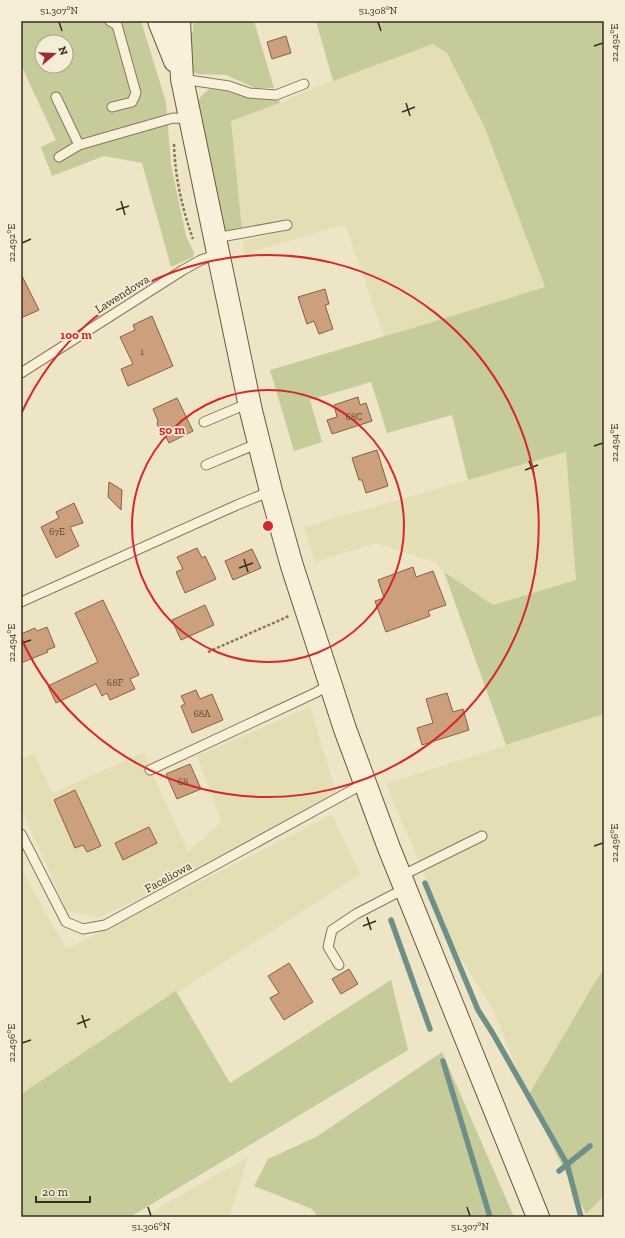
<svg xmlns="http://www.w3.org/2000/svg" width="625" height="1238" font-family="'Zilla Slab',serif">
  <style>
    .farmland { fill: #e4deb4 }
    .green { fill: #c5cc9a; fill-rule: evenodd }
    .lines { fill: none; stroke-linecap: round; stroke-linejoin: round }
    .stream { stroke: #6e9089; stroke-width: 5.5 }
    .building { fill: #cca07d; stroke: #896042 }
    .service-casing { stroke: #8a765c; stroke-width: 11 }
    .secondary-casing { stroke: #6c573f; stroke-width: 24 }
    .path { stroke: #8a765c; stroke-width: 2.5; stroke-dasharray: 3 2; stroke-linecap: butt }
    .service { stroke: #f9f0da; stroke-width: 9 }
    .secondary { stroke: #f9f0da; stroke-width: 22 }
    .ticks { fill: none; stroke: #3a2d20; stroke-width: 1.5 }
    .ring { fill: none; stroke: #d62828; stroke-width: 2 }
    .labels { text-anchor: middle; stroke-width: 3.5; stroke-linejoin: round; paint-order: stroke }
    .number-label { font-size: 10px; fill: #5e4a37 }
    .street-label { font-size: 12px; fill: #3a2d20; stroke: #f6edd6 }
    .centre { fill: #d62828; stroke: #f6edd6; stroke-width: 2 }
    .ring-label { font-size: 12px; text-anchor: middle; font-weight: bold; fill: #d62828; stroke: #f6edd6; stroke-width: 3.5; stroke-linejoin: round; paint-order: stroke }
    .neatline { fill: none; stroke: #3a2d20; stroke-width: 1.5 }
    .ticks-label { font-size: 10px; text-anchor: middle; fill: #3a2d20 }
  </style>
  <rect width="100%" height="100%" fill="#eee4c6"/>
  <g class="farmland">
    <path d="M 433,44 L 447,53 L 485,128 L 545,288 L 385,339 L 345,224 L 245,254 L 243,241 L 290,230 L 288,219 L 242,229 L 231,121 L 280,103 L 308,90 Z"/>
    <path d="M 566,452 L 576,580 L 493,605 L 444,572 L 435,562 L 376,543 L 315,562 L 304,527 Z"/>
    <path d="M 310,707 L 336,792 L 133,902 L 99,917 L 67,911 L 21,808 L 21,759 L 34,753 L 52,793 L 143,753 L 188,852 L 222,821 L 197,756 Z"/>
    <path d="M 604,714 L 604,969 L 589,991 L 528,1096 L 493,1009 L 454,948 L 426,877 L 386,784 Z"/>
    <path d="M 332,815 L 360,874 L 21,1094 L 21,869 L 66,949 Z"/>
    <path d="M 248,1157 L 229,1217 L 143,1217 Z"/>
    <path d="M 604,1196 L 604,1217 L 588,1217 L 586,1214 Z"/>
  </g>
  <g class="green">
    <path d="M 21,21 L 141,21 L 166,102 L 171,165 L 186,236 L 194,252 L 193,257 L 171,267 L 142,163 L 104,156 L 52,176 L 41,147 L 56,140 L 21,65 ZM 42,42 L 66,42 L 66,66 L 42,66 Z"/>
    <path d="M 193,21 L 254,21 L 274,88 L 255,88 L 226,75 L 197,74 L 190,70 L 185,30 L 193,31 Z"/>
    <path d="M 316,21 L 604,21 L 604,714 L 506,745 L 444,572 L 493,605 L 576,580 L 566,452 L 468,480 L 452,415 L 387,433 L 371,382 L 310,400 L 322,442 L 294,451 L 270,370 L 426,324 L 545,287 L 485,128 L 447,53 L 433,44 L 333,81 Z"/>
    <path d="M 209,89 L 225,91 L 251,98 L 278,97 L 280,103 L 231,121 L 242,229 L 227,231 L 221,224 L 193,108 L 201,96 Z"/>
    <path d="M 604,969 L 604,1196 L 586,1214 L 528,1096 L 592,987 Z"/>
    <path d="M 391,980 L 408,1050 L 130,1217 L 21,1217 L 21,1094 L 176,991 L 230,1083 Z"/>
    <path d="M 442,1052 L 514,1217 L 318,1217 L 312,1209 L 254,1186 L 268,1159 L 316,1137 Z"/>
  </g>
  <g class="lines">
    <g class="stream">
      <path d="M 425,883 L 478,1010 L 492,1032 L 567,1164 L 581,1217"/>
      <path d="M 391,920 L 430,1029"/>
      <path d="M 443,1061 L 490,1217"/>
      <path d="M 559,1171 L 590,1146"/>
    </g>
  </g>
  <g class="building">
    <path d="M 286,36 L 291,53 L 272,59 L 267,42 Z"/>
    <path d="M 21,274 L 39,310 L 21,318 Z"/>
    <path d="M 325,289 L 329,304 L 325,305 L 333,329 L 319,334 L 314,321 L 307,324 L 298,297 Z"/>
    <path d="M 152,316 L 173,366 L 128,386 L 121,369 L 133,364 L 120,337 L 135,330 L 133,325 Z"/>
    <path d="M 358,397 L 360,405 L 366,403 L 372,421 L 332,434 L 327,420 L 337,417 L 334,405 Z"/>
    <path d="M 177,398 L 193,431 L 169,443 L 163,431 L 160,430 L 157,424 L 158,421 L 153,409 Z"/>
    <path d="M 377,450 L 388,486 L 366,493 L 362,480 L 359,480 L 352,458 Z"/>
    <path d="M 109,482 L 122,490 L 121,510 L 108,497 Z"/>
    <path d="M 74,503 L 83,523 L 70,527 L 79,546 L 56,558 L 41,527 L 59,518 L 56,512 Z"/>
    <path d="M 197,548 L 202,558 L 205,556 L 216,579 L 185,593 L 176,572 L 183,569 L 177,557 Z"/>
    <path d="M 252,549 L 261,568 L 233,580 L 225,561 Z"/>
    <path d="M 413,567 L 416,577 L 433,571 L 446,605 L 428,611 L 430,616 L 386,632 L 375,601 L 384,598 L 378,580 Z"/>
    <path d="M 103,600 L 139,675 L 130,679 L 135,689 L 110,700 L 107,693 L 102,696 L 96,684 L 56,703 L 48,686 L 98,662 L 75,613 Z"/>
    <path d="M 205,605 L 214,625 L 181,640 L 172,620 Z"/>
    <path d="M 47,627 L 55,647 L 47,650 L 48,652 L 21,663 L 21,634 L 35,628 L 37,631 Z"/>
    <path d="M 196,690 L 200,699 L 212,694 L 223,720 L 192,733 L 181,706 L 185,704 L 181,696 Z"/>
    <path d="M 447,693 L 453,712 L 463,709 L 469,730 L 422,745 L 417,728 L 433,723 L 426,699 Z"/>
    <path d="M 190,764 L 201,789 L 177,799 L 166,774 Z"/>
    <path d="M 75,790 L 101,846 L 87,852 L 83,845 L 75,848 L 54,800 Z"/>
    <path d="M 149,827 L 157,843 L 123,860 L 115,843 Z"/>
    <path d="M 289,963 L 313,1002 L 284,1020 L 270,998 L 279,993 L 268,976 Z"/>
    <path d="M 349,969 L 358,984 L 341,994 L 332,979 Z"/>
  </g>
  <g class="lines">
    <g class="service-casing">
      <g id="service">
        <path d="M 110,21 L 117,25 L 136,93 L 132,102 L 112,107"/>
        <path d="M 182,79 L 229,86 L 249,93 L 276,95 L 304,84"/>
        <path d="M 56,97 L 79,145"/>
        <path d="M 59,157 L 79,145 L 173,118 L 190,119"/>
        <path d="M 215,238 L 287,225"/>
        <path d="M 21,373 L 183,270 L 201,260 L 218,254"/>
        <path d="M 204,422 L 249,403"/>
        <path d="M 206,465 L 259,443"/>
        <path d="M 21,602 L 237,505 L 271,491"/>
        <path d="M 150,770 L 317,692 L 330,684"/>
        <path d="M 21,834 L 66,922 L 83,929 L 105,925 L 365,783"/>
        <path d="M 401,876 L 482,836"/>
        <path d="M 339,965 L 328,947 L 332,930 L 356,914 L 406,888"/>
      </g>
    </g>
    <g class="secondary-casing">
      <g id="secondary">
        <path d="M 159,21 L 175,61"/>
        <path d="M 179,21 L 182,79 L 215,238 L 251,411 L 271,491 L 292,566 L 345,729 L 389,848 L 538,1217"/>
      </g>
    </g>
    <g class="path">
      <path d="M 174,144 C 175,177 182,208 193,239"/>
      <path d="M 208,652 L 289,616"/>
    </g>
    <use href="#service" class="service"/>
    <use href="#secondary" class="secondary"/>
  </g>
  <path class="ticks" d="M 59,22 L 62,31M 378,22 L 381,31M 594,46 L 603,43M 406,103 L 410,116M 402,112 L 415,107M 121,201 L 125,215M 116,210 L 129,206M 22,243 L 31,239M 594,446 L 603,443M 529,461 L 534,474M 525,470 L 538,465M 244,559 L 248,572M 239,568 L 253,563M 22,643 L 31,640M 594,846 L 603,843M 367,917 L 371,930M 363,926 L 376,921M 82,1015 L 86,1028M 77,1024 L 90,1019M 22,1043 L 31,1040M 148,1207 L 151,1216M 467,1207 L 470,1216"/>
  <g class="ring">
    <circle cx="268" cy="526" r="136"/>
    <path d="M21 414A271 271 0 1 1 21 638"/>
  </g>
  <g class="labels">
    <g class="number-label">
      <text x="142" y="355">1</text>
      <text x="354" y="420">68C</text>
      <text x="57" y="535">67E</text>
      <text x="115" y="686">68F</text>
      <text x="202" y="717">68A</text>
      <text x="183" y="785">68</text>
    </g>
    <g class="street-label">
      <text transform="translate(122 294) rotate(-32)" y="4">Lawendowa</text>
      <text transform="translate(168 877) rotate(-29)" y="4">Faceliowa</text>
    </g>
  </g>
  <circle cx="268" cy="526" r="6" class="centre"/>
  <g class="ring-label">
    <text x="76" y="339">100 m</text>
    <text x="172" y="434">50 m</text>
  </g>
  <rect width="625" height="1238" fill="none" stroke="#f6edd6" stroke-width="44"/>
  <g transform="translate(54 54) rotate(71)"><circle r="19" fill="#f6edd6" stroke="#aba08d"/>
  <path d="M0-3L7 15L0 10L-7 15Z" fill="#982f2c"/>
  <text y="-6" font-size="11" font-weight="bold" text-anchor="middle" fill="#3a2d20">N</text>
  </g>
  <path d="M36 1196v6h54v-6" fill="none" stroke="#3a2d20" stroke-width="2"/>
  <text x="42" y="1196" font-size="12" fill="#3a2d20" stroke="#f6edd6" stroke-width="3" paint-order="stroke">20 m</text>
  <rect x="22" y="22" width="581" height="1194" class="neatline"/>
  <g class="ticks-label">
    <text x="59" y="14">51.307°N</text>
    <text x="378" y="14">51.308°N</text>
    <text transform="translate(614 43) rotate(-90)" y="4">22.492°E</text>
    <text transform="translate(11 243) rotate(-90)" y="4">22.492°E</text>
    <text transform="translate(614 443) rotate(-90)" y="4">22.494°E</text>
    <text transform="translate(11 643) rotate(-90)" y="4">22.494°E</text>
    <text transform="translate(614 843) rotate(-90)" y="4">22.496°E</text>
    <text transform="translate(11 1043) rotate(-90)" y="4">22.496°E</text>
    <text x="151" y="1230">51.306°N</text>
    <text x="470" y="1230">51.307°N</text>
  </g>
</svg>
